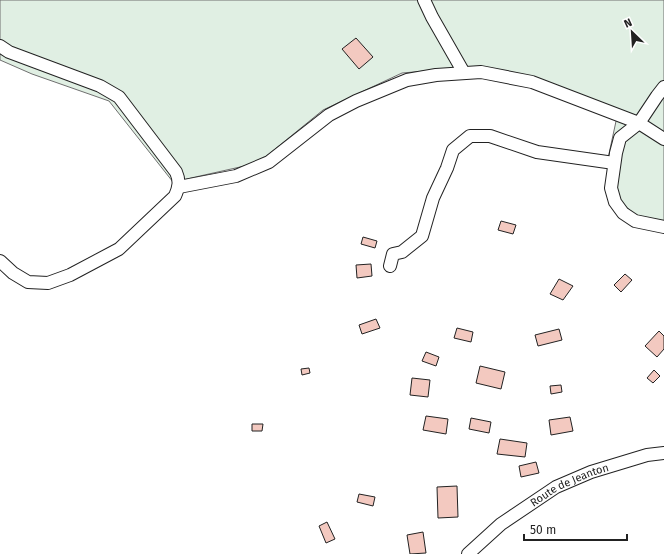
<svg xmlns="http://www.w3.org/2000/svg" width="664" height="554" font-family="'Fira Sans',sans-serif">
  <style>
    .green { fill: #e0efe3; stroke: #6f6f6f }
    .building { fill: #f3c9c0; stroke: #222 }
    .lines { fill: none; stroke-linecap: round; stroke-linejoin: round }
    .street-casing { stroke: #222; stroke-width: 14 }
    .street { stroke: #fff; stroke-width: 12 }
    .labels { text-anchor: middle; stroke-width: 3; stroke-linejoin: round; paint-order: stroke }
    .street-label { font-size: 11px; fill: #222; stroke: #fff }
  </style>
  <rect width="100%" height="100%" fill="#fff"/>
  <path class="green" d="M 0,0 L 664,0 L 664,222 L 636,215 L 620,202 L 609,176 L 607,163 L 618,112 L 473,67 L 402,73 L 323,110 L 258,163 L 173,182 L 109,101 L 32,74 L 0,60 Z"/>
  <g class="building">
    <path d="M 356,38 L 373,57 L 359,69 L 342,49 Z"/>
    <path d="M 501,221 L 516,225 L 513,234 L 498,230 Z"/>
    <path d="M 363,237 L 377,241 L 375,248 L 361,244 Z"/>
    <path d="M 371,264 L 372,276 L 357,278 L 356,265 Z"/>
    <path d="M 625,274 L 632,280 L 621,292 L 614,285 Z"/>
    <path d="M 559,279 L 573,286 L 563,300 L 550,294 Z"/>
    <path d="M 376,319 L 380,328 L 362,334 L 359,325 Z"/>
    <path d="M 457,328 L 473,332 L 471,342 L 454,338 Z"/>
    <path d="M 559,329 L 562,340 L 538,346 L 535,335 Z"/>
    <path d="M 659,331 L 664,336 L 664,349 L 657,357 L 645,346 Z"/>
    <path d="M 426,352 L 439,357 L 436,366 L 422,361 Z"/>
    <path d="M 480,366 L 505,372 L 501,389 L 476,383 Z"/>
    <path d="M 309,368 L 310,373 L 302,375 L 301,369 Z"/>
    <path d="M 654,370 L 660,376 L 653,383 L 647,378 Z"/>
    <path d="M 412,378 L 430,380 L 428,397 L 410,395 Z"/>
    <path d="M 561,385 L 562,392 L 551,394 L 550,386 Z"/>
    <path d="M 426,416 L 448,419 L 446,434 L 423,430 Z"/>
    <path d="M 570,417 L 573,431 L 551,435 L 549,420 Z"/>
    <path d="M 471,418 L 491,422 L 489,433 L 469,429 Z"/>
    <path d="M 252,424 L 263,424 L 262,431 L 252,431 Z"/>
    <path d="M 500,439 L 527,443 L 525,457 L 497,454 Z"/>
    <path d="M 536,462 L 539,473 L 521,477 L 519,466 Z"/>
    <path d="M 457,486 L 458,517 L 438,518 L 437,487 Z"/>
    <path d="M 359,494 L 375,497 L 373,506 L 357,502 Z"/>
    <path d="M 327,522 L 335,539 L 326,543 L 319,526 Z"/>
    <path d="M 423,532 L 426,553 L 410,554 L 407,535 Z"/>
  </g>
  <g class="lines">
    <g class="street-casing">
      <g id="street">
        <path d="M 424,0 L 432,17 L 464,73"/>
        <path d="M 0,46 L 9,52 L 100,86 L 119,97 L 176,172 C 180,181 179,187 175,196 L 119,249 L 70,275 L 48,283 L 28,282 L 13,273 L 0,261"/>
        <path d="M 664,87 L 657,96 L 639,123 L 620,138 L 616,153 L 611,188 L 615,202 L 623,213 L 635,221 L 664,227"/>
        <path d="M 179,187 L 236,176 L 269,162 L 329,115 L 356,101 L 407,80 L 436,75 L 481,72 L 532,82 L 639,123 L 664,139"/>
        <path d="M 390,266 L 393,254 L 402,252 L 422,236 L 433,198 L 447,168 L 453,150 L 470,136 L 490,136 L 537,152 L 614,163"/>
        <path id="s1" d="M 468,554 L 501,524 L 556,487 L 591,472 L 647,455 L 664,453"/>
      </g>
    </g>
    <use href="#street" class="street"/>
  </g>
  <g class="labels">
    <g class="street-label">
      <text dy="4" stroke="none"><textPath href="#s1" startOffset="124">Route de Jeanton</textPath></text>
    </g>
  </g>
  <g transform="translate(632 32) rotate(335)" stroke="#ffffff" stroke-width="3" paint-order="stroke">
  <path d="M0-3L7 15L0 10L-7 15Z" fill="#222222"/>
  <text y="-6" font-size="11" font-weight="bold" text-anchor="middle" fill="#222222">N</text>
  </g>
  <path d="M524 534v6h103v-6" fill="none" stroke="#222222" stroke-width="2"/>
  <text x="530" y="534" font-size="12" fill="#222222" stroke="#ffffff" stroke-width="3" paint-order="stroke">50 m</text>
</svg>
